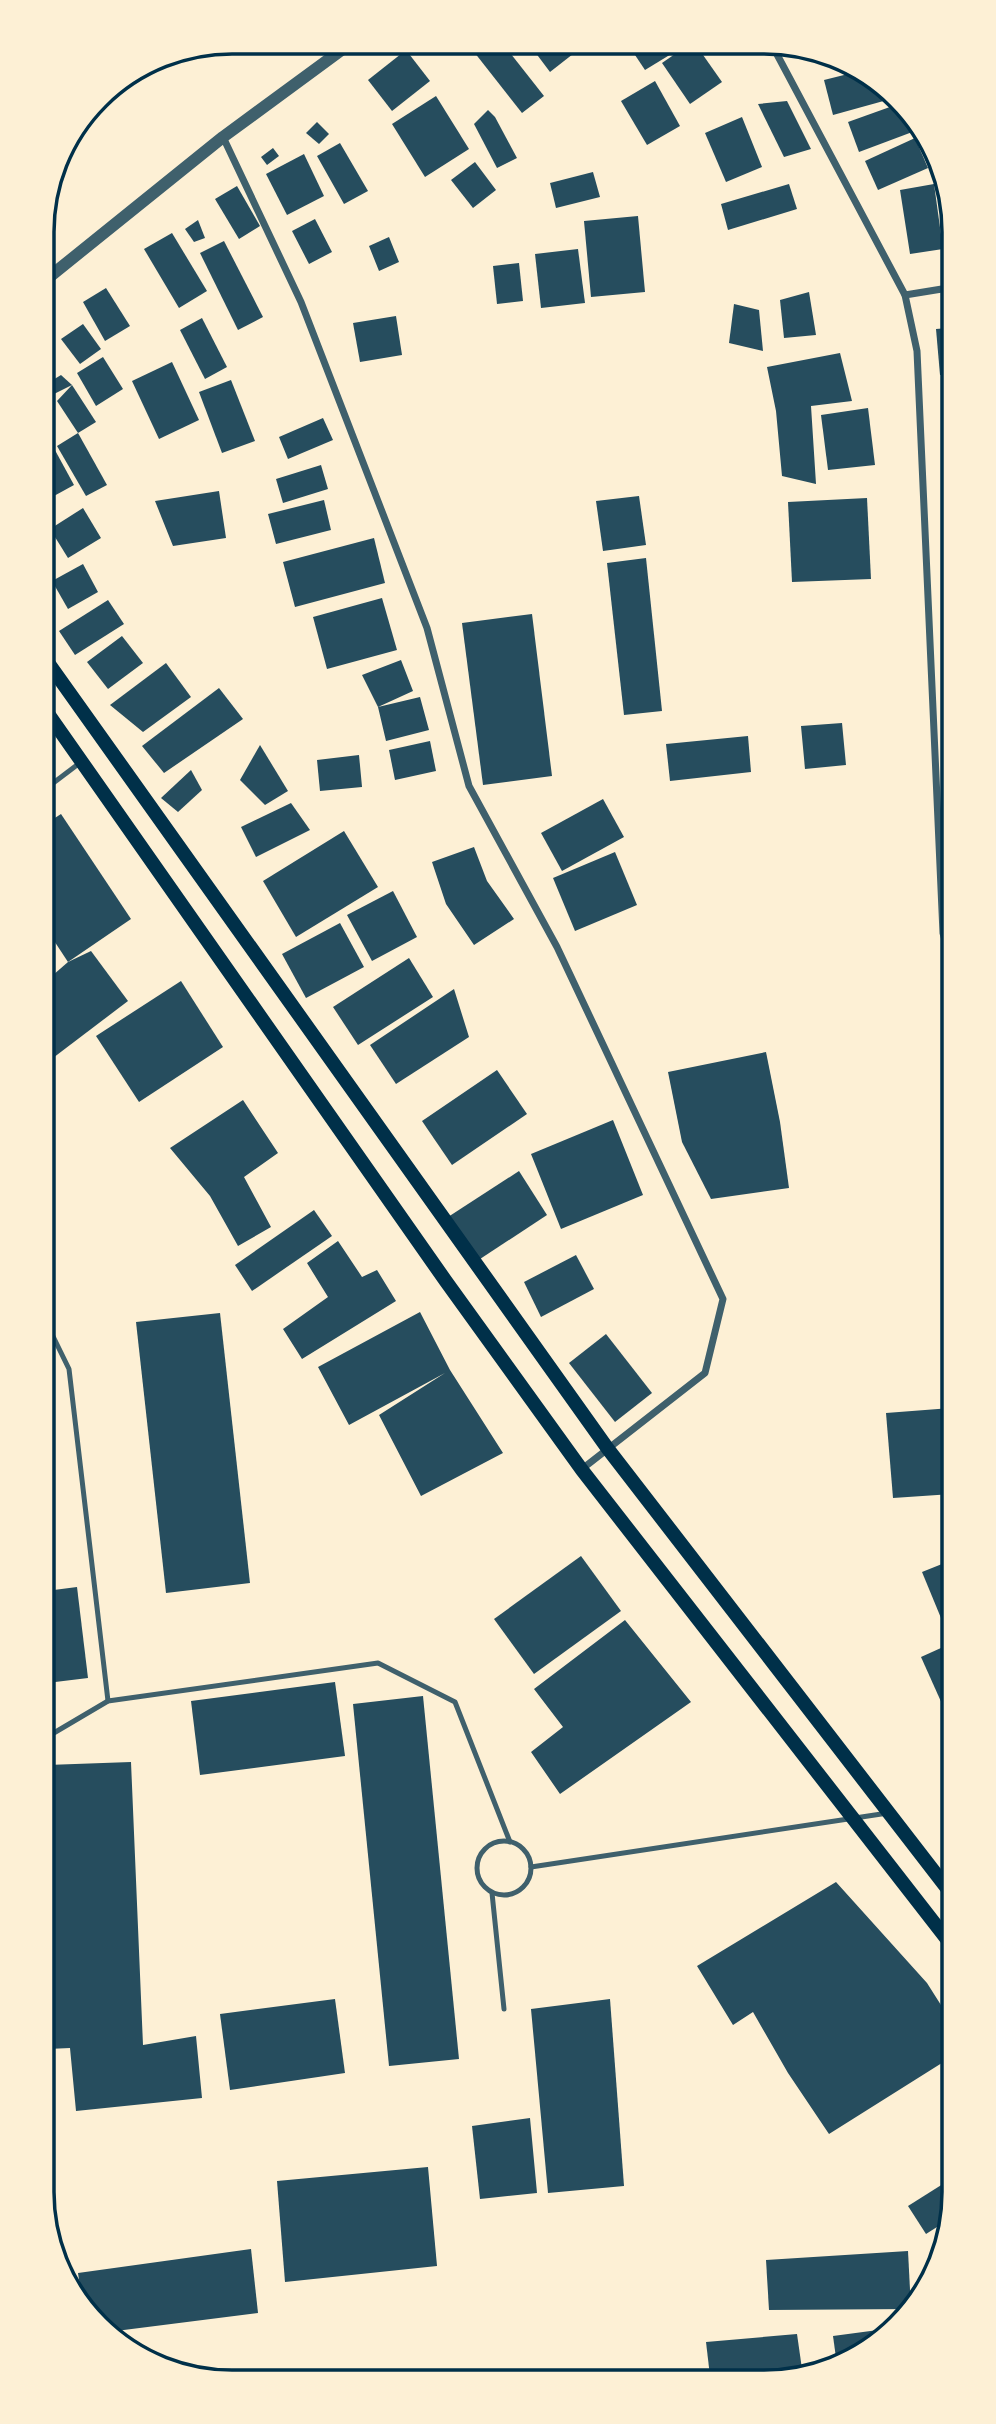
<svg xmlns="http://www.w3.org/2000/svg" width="996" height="2424" font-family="Figtree,sans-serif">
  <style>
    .building { fill: #264d5e }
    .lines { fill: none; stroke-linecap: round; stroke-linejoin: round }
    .service { stroke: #3f606c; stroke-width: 5 }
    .minor { stroke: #3f606c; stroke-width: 7 }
    .tertiary { stroke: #3f606c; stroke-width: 12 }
    .secondary { stroke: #003049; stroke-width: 14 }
    .rim { fill: none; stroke: #003049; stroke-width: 3.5 }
  </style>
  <rect width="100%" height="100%" fill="#fdf0d5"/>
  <g class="building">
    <path d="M 467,43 L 503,44 L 544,96 L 522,113 Z"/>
    <path d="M 529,44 L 566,44 L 573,54 L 550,72 Z"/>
    <path d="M 631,45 L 686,45 L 645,70 L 629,46 Z"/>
    <path d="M 688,45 L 696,45 L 722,82 L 690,104 L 662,63 Z"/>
    <path d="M 406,50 L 430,81 L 392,111 L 368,80 Z"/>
    <path d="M 852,73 L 898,97 L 833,115 L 824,80 Z"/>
    <path d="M 655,81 L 680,126 L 647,145 L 621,101 Z"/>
    <path d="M 115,84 L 121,94 L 87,115 L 106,89 Z"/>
    <path d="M 436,96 L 469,149 L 425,177 L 392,124 Z"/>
    <path d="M 787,101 L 811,149 L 784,157 L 758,104 Z"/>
    <path d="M 901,103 L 915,131 L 859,152 L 848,122 Z"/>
    <path d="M 488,110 L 495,117 L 517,158 L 497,168 L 474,124 Z"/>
    <path d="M 742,117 L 762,167 L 726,182 L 705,133 Z"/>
    <path d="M 317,122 L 329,134 L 319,144 L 306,133 Z"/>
    <path d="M 915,138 L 928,168 L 878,190 L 865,161 Z"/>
    <path d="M 340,143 L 368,191 L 344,204 L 317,156 Z"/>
    <path d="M 273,148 L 279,156 L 267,165 L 261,157 Z"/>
    <path d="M 304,154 L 324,196 L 287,215 L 266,174 Z"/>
    <path d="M 475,162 L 496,190 L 473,208 L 451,180 Z"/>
    <path d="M 936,168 L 939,168 L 948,183 L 948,223 L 944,223 Z"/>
    <path d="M 593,172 L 600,197 L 556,208 L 550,183 Z"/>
    <path d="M 789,184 L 797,209 L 728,230 L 721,204 Z"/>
    <path d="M 934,184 L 943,249 L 910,254 L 900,190 Z"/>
    <path d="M 237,186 L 260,226 L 239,239 L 215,199 Z"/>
    <path d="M 638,216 L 645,292 L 591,297 L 584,221 Z"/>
    <path d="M 315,219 L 332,252 L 309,264 L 292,231 Z"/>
    <path d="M 198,220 L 205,238 L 194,242 L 185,229 Z"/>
    <path d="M 172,233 L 207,291 L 179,308 L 144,249 Z"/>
    <path d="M 389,237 L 399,262 L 379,271 L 369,246 Z"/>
    <path d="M 224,241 L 263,317 L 238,330 L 200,253 Z"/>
    <path d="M 578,249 L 585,303 L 541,308 L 535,254 Z"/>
    <path d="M 519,263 L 523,301 L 497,304 L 493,266 Z"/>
    <path d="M 106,288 L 130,326 L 105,341 L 83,302 Z"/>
    <path d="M 809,292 L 816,335 L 784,338 L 780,300 Z"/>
    <path d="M 734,304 L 759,310 L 763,351 L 729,343 Z"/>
    <path d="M 396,316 L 402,355 L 360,362 L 353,323 Z"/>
    <path d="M 202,318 L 227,367 L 205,379 L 180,330 Z"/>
    <path d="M 83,324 L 101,349 L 80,364 L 61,339 Z"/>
    <path d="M 948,328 L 948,375 L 940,375 L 936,329 Z"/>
    <path d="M 840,353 L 852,401 L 811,406 L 816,484 L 782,476 L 776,411 L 767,367 Z"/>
    <path d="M 103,357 L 123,389 L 96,406 L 77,373 Z"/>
    <path d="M 172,362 L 199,420 L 159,439 L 132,381 Z"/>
    <path d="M 61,375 L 72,385 L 50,396 L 43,386 Z"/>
    <path d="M 231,380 L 255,441 L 222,453 L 199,392 Z"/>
    <path d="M 72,385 L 96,422 L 78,433 L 57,401 Z"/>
    <path d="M 868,408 L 875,465 L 828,470 L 821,415 Z"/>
    <path d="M 323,418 L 333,440 L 288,459 L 279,437 Z"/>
    <path d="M 78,433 L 107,485 L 86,496 L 57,446 Z"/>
    <path d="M 50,441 L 74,485 L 43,502 L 43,445 Z"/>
    <path d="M 321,465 L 328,489 L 283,503 L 276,479 Z"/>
    <path d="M 219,491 L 226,538 L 173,546 L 155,501 Z"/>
    <path d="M 639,496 L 646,545 L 603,551 L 596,501 Z"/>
    <path d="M 867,498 L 871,579 L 792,582 L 788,502 Z"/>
    <path d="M 324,500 L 331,530 L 276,544 L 268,514 Z"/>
    <path d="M 83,508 L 101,538 L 68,558 L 50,529 Z"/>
    <path d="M 374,538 L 385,583 L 295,607 L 283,562 Z"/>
    <path d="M 646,558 L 662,711 L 624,715 L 607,563 Z"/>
    <path d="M 83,564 L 98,592 L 68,609 L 52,581 Z"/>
    <path d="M 382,598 L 397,650 L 327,669 L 313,617 Z"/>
    <path d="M 108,600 L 124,624 L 75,655 L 59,631 Z"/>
    <path d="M 532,614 L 552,776 L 483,785 L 462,623 Z"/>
    <path d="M 122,636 L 143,663 L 108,689 L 87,662 Z"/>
    <path d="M 946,636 L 949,636 L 949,675 L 943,675 Z"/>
    <path d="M 401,660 L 413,691 L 378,707 L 420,697 L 429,730 L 386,741 L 378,707 L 362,675 Z"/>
    <path d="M 166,663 L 191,697 L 143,732 L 110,705 Z"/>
    <path d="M 219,688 L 243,719 L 164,773 L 142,746 Z"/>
    <path d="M 842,723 L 846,765 L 805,769 L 801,726 Z"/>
    <path d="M 748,736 L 751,772 L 670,781 L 666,744 Z"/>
    <path d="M 430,741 L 436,771 L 395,780 L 389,750 Z"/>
    <path d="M 260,745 L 288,791 L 265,805 L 240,780 Z"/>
    <path d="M 359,755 L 362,787 L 320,791 L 317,760 Z"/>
    <path d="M 191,770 L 202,790 L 178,812 L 161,798 Z"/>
    <path d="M 603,799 L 624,837 L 562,871 L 541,833 Z"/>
    <path d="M 291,803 L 310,830 L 256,857 L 241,827 Z"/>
    <path d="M 61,814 L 131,919 L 68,962 L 45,927 L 44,825 Z"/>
    <path d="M 344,831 L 378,887 L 296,937 L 263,881 Z"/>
    <path d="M 474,847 L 487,881 L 514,919 L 474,945 L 446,904 L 432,862 Z"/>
    <path d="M 615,852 L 637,905 L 575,931 L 553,878 Z"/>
    <path d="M 393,891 L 417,937 L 372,961 L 347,915 Z"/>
    <path d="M 340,923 L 364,967 L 306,998 L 282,954 Z"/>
    <path d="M 91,951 L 128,1001 L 45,1064 L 45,982 L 68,962 Z"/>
    <path d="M 409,958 L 433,997 L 358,1045 L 333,1007 Z"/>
    <path d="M 181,981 L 223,1047 L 139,1102 L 96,1036 Z"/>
    <path d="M 454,989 L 469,1037 L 396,1084 L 370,1045 Z"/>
    <path d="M 766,1052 L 780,1122 L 789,1188 L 711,1199 L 682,1142 L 668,1072 Z"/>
    <path d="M 497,1070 L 527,1114 L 452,1165 L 422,1121 Z"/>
    <path d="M 243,1100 L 278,1153 L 244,1177 L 271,1227 L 238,1246 L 210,1196 L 170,1148 Z"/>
    <path d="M 613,1120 L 643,1195 L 561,1229 L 531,1154 Z"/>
    <path d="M 519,1171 L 547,1215 L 477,1261 L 448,1217 Z"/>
    <path d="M 314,1210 L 332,1236 L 252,1291 L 235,1265 Z"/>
    <path d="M 338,1241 L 362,1277 L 377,1270 L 396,1301 L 302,1359 L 283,1329 L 328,1297 L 307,1263 Z"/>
    <path d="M 576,1255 L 594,1289 L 541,1317 L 524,1282 Z"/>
    <path d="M 420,1312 L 450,1370 L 503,1453 L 421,1496 L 379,1415 L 445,1373 L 349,1425 L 318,1367 Z"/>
    <path d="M 220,1313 L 250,1583 L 166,1593 L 136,1322 Z"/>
    <path d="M 606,1334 L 652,1393 L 615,1422 L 569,1363 Z"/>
    <path d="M 46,1398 L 55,1459 L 46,1460 Z"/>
    <path d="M 951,1408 L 952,1494 L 893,1498 L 886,1413 Z"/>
    <path d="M 581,1556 L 621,1611 L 534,1674 L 494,1619 Z"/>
    <path d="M 952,1560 L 952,1633 L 948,1635 L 922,1572 Z"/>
    <path d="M 77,1587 L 88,1678 L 47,1683 L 46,1591 Z"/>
    <path d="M 625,1620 L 691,1702 L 560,1794 L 531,1752 L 563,1727 L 534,1689 Z"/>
    <path d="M 952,1643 L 952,1713 L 947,1715 L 921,1657 Z"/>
    <path d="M 335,1682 L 345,1756 L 200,1775 L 191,1701 Z"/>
    <path d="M 423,1696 L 459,2059 L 389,2066 L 353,1704 Z"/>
    <path d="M 131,1762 L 143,2045 L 196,2036 L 202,2098 L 76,2111 L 70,2048 L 48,2049 L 47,1765 Z"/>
    <path d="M 836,1882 L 927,1983 L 953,2024 L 953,2056 L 829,2134 L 788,2073 L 753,2012 L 733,2025 L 697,1966 Z"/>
    <path d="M 335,1999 L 345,2073 L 230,2090 L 220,2014 Z"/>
    <path d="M 610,1999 L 624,2186 L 548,2193 L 531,2009 Z"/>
    <path d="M 530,2118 L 537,2193 L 480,2199 L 472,2126 Z"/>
    <path d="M 428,2167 L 437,2266 L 285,2282 L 277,2181 Z"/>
    <path d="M 954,2177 L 954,2204 L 948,2220 L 926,2234 L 908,2206 Z"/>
    <path d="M 251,2249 L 258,2313 L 108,2332 L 98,2327 L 82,2299 L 78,2273 Z"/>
    <path d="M 908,2251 L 911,2309 L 769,2310 L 766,2260 Z"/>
    <path d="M 893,2328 L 869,2350 L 837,2365 L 833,2336 Z"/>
    <path d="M 797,2334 L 803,2376 L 710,2376 L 706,2342 Z"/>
  </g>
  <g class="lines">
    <g class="service">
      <path d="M 44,790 L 81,762"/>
      <path d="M 46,1322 L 69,1369 L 108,1701"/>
      <path d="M 47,1737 L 108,1701 L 378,1663 L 455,1702 L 510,1842"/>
      <circle cx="504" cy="1868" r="27"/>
      <path d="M 531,1867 L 888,1813"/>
      <path d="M 492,1893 L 504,2009"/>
    </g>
    <g class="minor">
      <path d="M 772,45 L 905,295 L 917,351 L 943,933 L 950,958"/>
      <path d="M 223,137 L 301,302 L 427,628 L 469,786 L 557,947 L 723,1299 L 705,1373 L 582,1469"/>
      <path d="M 905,295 L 948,288"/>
    </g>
    <path class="tertiary" d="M 43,282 L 223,137 L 351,43"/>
    <g class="secondary">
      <path d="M 44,657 L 608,1449 L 953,1896"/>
      <path d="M 44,708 L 445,1280 L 582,1470 L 953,1947"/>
    </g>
  </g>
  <path d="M0 0H996V2424H0ZM232 54H764A178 178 0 0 1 942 232V2192A178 178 0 0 1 764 2370H232A178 178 0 0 1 54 2192V232A178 178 0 0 1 232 54Z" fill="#fdf0d5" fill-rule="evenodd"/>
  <path class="rim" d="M232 54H764A178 178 0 0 1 942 232V2192A178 178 0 0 1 764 2370H232A178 178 0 0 1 54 2192V232A178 178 0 0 1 232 54Z"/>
</svg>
